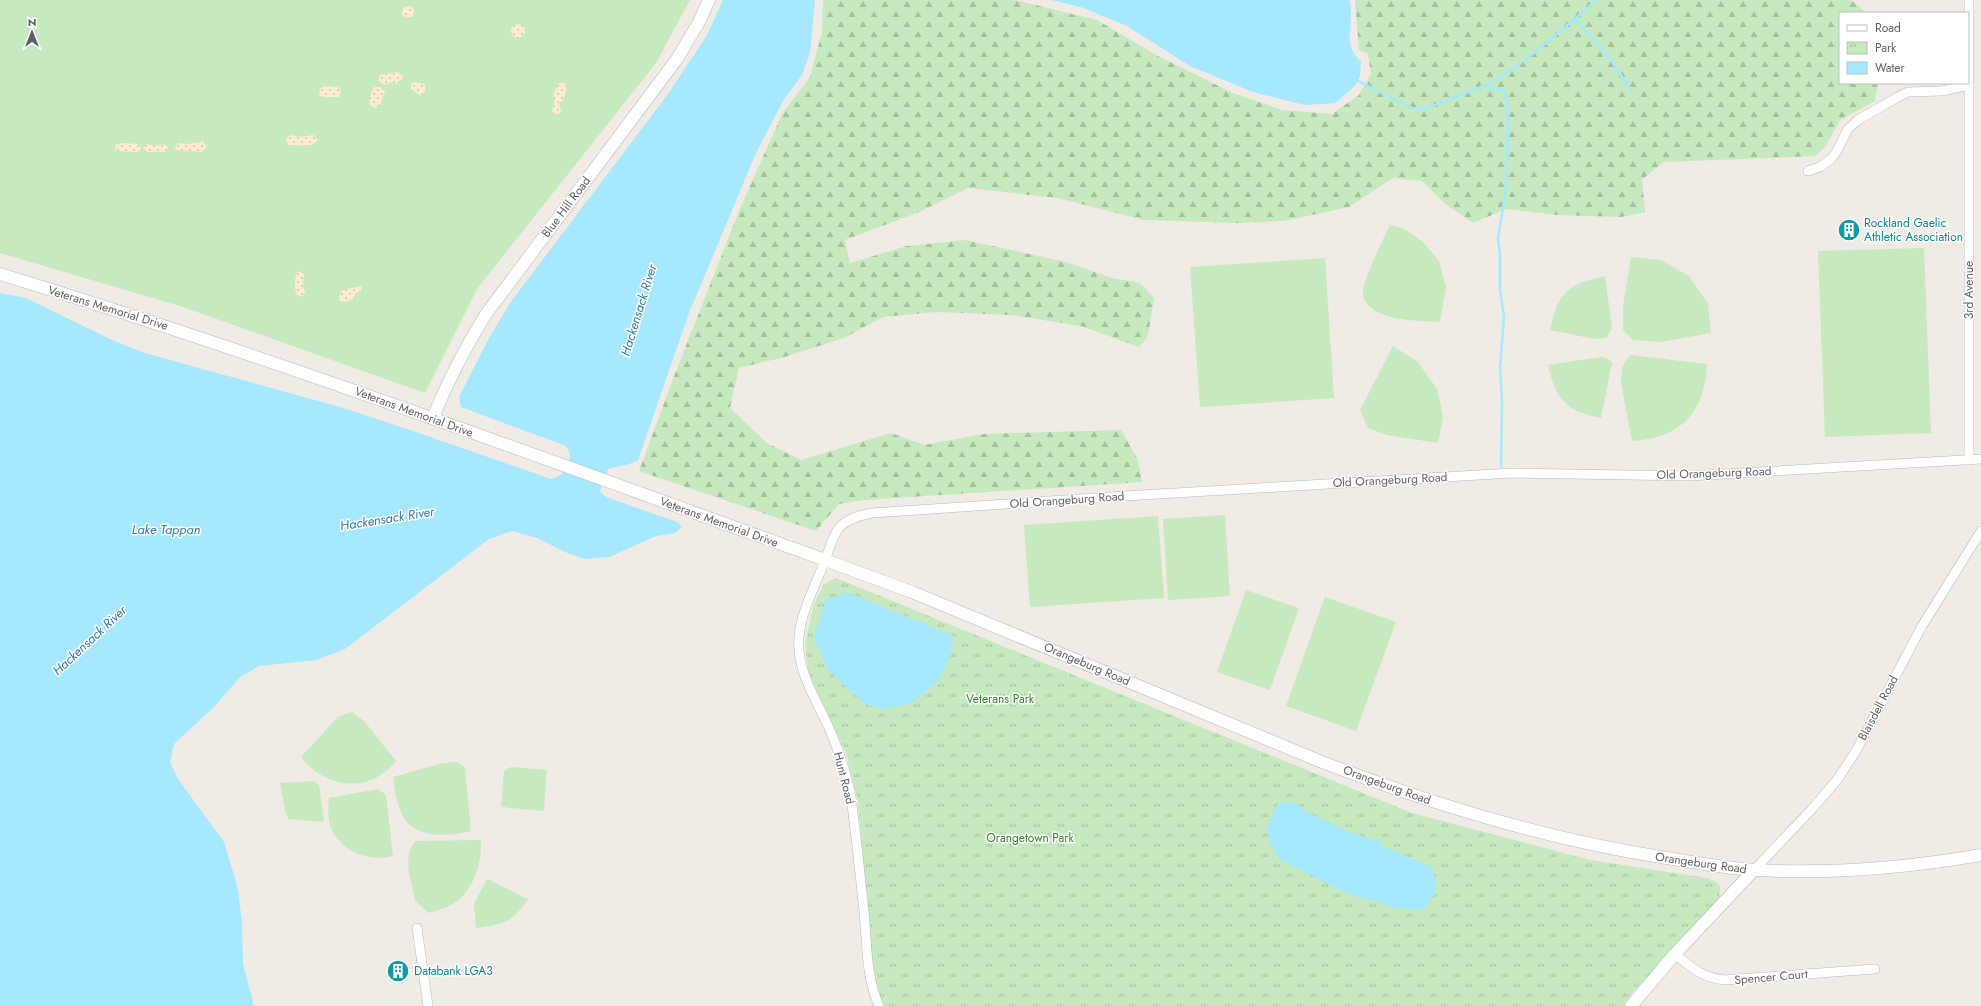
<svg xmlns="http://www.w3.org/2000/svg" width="1981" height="1006" font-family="Jost,sans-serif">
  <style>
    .grass { fill: #c6e9bf }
    .forest { fill: url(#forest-firs) }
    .sand { fill: url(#sand-dots) }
    .park { fill: url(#park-tufts) }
    .water { fill: #a5e8ff }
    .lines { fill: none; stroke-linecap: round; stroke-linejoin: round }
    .stream { stroke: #a5e8ff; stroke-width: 2.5 }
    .street-casing { stroke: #b5b9bc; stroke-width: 10 }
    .secondary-casing { stroke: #b3b9bd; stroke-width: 13 }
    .street { stroke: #fff; stroke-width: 9 }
    .secondary { stroke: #fff; stroke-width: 12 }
    .labels { text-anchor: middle; stroke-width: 3; stroke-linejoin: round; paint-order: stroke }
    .street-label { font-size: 12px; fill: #5c6266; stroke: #fff }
    .culture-label { font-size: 12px; fill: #0d838f; stroke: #fff; text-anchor: start }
    .park-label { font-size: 12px; fill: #39832e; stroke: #fff }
    .water-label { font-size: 13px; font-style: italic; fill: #327a9e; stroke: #fff }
  </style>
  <defs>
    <pattern id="forest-firs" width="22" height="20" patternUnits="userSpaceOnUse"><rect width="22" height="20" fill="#c6e9bf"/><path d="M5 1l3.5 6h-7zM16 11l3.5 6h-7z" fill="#a4c09f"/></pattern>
    <pattern id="sand-dots" width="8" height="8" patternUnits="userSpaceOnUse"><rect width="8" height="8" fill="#fdebd2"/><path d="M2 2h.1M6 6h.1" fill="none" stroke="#d0c2ae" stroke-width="1.8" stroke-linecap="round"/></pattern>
    <pattern id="park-tufts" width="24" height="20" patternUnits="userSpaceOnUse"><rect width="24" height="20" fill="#c6e9bf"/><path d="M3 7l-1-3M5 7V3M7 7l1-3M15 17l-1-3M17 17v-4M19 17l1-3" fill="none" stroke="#a4c09f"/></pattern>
  </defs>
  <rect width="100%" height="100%" fill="#f0ebe4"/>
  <g class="grass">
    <path d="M 0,0 L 690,0 L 656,63 L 477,289 L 425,393 L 183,307 L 0,253 Z"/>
    <path d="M 1390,225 L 1403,228 L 1423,242 L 1439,261 L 1446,287 L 1440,322 C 1419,321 1369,321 1363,296 C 1360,285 1384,238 1390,225 Z"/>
    <path d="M 1924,248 L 1931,433 L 1825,437 L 1818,251 Z"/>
    <path d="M 1631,257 L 1661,260 L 1689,276 L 1708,304 L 1711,333 L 1661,342 L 1633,340 L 1623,330 L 1623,306 Z"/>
    <path d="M 1325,258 L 1334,398 L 1200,407 L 1190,267 Z"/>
    <path d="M 1605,276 L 1612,327 L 1607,338 L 1594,339 L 1550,330 C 1558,292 1568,284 1605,276 Z"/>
    <path d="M 1393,346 L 1418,362 L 1437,389 L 1443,417 L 1438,443 L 1387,435 L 1368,428 L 1360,410 Z"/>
    <path d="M 1630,355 L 1707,364 C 1705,412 1681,438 1632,441 L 1621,384 L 1622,367 Z"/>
    <path d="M 1601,357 L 1607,358 L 1612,363 L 1601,418 C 1566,411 1556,400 1548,365 Z"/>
    <path d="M 1225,515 L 1230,596 L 1168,600 L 1163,519 Z"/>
    <path d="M 1158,516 L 1164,598 L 1030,607 L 1024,525 Z"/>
    <path d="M 1246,590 L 1299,608 L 1270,690 L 1217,672 Z"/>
    <path d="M 1325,597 L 1396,622 L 1356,731 L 1286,706 Z"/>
    <path d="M 352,712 L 364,721 L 396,761 C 370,794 326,789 301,757 L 338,717 Z"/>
    <path d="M 456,762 L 465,767 L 471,831 C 452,836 420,839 406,821 C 397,809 395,791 393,777 L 443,763 Z"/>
    <path d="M 511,767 L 547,770 L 544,811 L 501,807 L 504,771 Z"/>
    <path d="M 314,781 L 319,785 L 324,822 L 289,819 L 286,815 L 280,783 Z"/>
    <path d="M 378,789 L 386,795 L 393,856 C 373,862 345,853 334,834 C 327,823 328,810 329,798 Z"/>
    <path d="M 481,840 C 482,860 476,881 463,896 C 455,905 440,910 429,913 L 415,901 C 412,882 401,855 416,841 Z"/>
    <path d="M 487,879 L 528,899 C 513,922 502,925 476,928 L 474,904 Z"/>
  </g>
  <path class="forest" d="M 823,0 L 1015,0 L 1097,20 L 1158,56 L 1233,93 L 1282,110 L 1332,114 L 1359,95 L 1371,74 L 1368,54 L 1359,50 L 1355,0 L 1851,0 L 1867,13 L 1840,13 L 1840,83 L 1878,83 L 1875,101 L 1840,120 L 1825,147 L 1815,156 L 1663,162 L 1642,180 L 1645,212 L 1621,217 L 1557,215 L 1506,209 L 1473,223 L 1443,202 L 1422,181 L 1393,178 L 1349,207 L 1284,221 L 1237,223 L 1144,220 L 1057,198 L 968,188 L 919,212 L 845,240 L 850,263 L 907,246 L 965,240 L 1066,262 L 1112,278 L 1140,283 L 1154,298 L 1148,336 L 1139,347 L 1081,326 L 1012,315 L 936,312 L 883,317 L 844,338 L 781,358 L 739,368 L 730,408 L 767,443 L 801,460 L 891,433 L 924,445 L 983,434 L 1121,430 L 1138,460 L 1142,482 L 864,500 L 839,504 L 816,531 L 639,471 L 673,379 L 739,211 L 782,114 L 810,77 L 822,32 Z"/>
  <g class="sand">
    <circle cx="408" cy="12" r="6"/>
    <circle cx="518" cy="31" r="7"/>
    <path d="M 397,72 L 403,75 L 403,78 L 396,84 L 391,82 L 385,85 L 378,81 L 380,75 Z"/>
    <path d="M 415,82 L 425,84 L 425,91 L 421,96 L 411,89 L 411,83 Z"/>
    <path d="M 562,82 L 566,84 L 566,90 L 563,101 L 559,103 L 561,112 L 556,115 L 552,111 L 555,100 L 553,95 L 558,84 Z"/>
    <path d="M 324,86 L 338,87 L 341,90 L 339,97 L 323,97 L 319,95 L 320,89 Z"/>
    <path d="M 374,87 L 380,87 L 385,92 L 381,103 L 377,108 L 370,106 L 369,98 Z"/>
    <path d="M 291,135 L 298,137 L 314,135 L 318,140 C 313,148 298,145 289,145 L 286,140 L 287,137 Z"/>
    <path d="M 203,141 L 207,147 L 202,152 L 176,150 L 175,147 L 178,143 L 189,144 Z"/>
    <path d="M 122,143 L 138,144 L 141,149 L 137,152 L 116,151 L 115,145 Z"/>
    <path d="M 147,144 L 155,146 L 164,144 L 168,147 L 165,152 L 147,152 L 143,147 Z"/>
    <path d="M 298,271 L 304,274 L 303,286 L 305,293 L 302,297 L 297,295 C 294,288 294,278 298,271 Z"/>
    <path d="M 359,286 L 362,287 L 362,290 L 356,293 L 353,299 L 346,302 L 340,301 L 339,297 L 341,291 Z"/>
  </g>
  <path class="park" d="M 836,578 L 1412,813 L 1590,860 L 1707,878 L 1716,882 L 1721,887 L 1719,897 L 1713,906 L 1632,993 L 1624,1006 L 884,1006 L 875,985 L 871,956 L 858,801 L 846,753 L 808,671 L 805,644 L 814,604 L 824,584 Z"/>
  <g class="water">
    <path d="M 723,0 L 815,0 L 810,53 L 802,75 L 783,101 L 756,153 L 689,313 L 638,460 C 626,467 620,465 608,469 L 600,491 L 606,497 L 677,522 L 682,527 L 675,533 L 656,536 L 609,557 L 585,559 L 565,552 L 537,538 L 512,531 L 489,539 L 345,649 L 316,660 L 259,666 L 240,677 L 214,707 L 174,744 L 170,762 L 178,779 L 224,842 L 237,885 L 242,921 L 243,964 L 254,1006 L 0,1006 L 0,293 L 26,298 L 112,340 L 145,353 L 340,407 L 410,430 L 551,479 C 566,476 575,460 566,446 L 461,407 L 459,397 L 488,340 L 510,303 L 668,94 L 706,37 Z"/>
    <path d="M 1051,0 L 1349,0 C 1356,23 1340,42 1361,62 L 1360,76 L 1355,86 L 1335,103 L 1305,105 L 1253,92 L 1190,66 L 1127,26 L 1081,7 Z"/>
    <path d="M 846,592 L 954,636 L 950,657 L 939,679 L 923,694 L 911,703 L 883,709 L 865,704 L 828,670 L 814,636 L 826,600 Z"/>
    <path d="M 1284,802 L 1295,803 L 1308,812 L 1349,832 C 1358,833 1364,839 1373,840 L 1374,838 L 1378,839 L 1381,845 L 1431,867 L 1436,881 L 1436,891 L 1425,909 L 1420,910 L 1393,908 L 1375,901 L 1350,895 L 1281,860 L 1270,844 L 1267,827 L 1278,803 Z"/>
  </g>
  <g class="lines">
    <g class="stream">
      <path d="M 1575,19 L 1596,0"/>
      <path d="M 1358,81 L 1412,108 L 1425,109 L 1483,86 L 1504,91 L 1507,102 L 1508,133 L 1506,190 L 1498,238 L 1500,257 L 1500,290 L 1504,316 L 1500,368 L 1502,401 L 1501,466"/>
      <path d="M 1484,86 C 1518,69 1545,43 1575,19 L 1611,60 L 1631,90"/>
    </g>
    <g class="street-casing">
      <g id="street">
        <path d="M 1808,171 L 1820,167 L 1831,159 L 1837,151 L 1848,129 L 1858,120 L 1896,98 L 1908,92 L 1942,91 L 1969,85"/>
        <path d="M 1969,460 L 1969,0"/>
        <path d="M 1754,870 L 1812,809 L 1837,780 L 1856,751 L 1922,626 L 1981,531"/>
        <path d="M 417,928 L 428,1006"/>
        <path d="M 1675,954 C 1692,968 1701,977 1724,980 L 1875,969"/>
        <path d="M 879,1006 C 866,977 867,943 864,911 C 860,873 856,835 851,797 C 847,774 838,749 829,728 C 816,699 796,670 799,637 C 801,612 815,586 824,563 C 836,531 835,520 872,513 L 1125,496 L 1512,473 L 1689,476 L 1981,459"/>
      </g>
    </g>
    <g class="secondary-casing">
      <g id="secondary">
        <path d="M 0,274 C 278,359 551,461 825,560 L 912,592 L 1322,762 C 1434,805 1548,840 1667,858 C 1696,863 1725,868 1755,870 C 1830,874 1907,868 1981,855"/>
        <path d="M 433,418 C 447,382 466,347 486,314 L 677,59 L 699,22 L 709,0"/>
        <path d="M 1631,1006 L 1675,954 L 1754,870"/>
      </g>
    </g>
    <use href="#street" class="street"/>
    <use href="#secondary" class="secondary"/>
  </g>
  <defs>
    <g id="building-disc" transform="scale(1.15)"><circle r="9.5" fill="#0f9aa8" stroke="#fff"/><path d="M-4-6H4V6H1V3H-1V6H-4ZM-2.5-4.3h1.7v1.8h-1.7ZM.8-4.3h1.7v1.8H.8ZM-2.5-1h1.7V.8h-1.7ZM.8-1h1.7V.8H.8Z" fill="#fff"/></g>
  </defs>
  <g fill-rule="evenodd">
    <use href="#building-disc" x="1849" y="230"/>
    <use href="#building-disc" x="398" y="971"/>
  </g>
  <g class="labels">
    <g class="street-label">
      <text transform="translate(566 207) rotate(-53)" y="4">Blue Hill Road</text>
      <text transform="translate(1969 290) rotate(-90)" y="4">3rd Avenue</text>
      <text transform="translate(108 308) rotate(17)" y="4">Veterans Memorial Drive</text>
      <text transform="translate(414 412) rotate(20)" y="4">Veterans Memorial Drive</text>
      <text transform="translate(1714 473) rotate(-2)" y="4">Old Orangeburg Road</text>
      <text transform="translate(1390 480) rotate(-3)" y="4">Old Orangeburg Road</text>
      <text transform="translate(1067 500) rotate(-4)" y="4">Old Orangeburg Road</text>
      <text transform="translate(719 522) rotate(20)" y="4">Veterans Memorial Drive</text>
      <text transform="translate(1087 664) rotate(23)" y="4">Orangeburg Road</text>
      <text transform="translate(1878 708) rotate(-62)" y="4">Blaisdell Road</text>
      <text transform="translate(844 778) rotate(76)" y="4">Hunt Road</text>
      <text transform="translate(1387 785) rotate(20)" y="4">Orangeburg Road</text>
      <text transform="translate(1701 863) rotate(8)" y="4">Orangeburg Road</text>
      <text transform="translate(1771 977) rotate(-5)" y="4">Spencer Court</text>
    </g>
    <g class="culture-label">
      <text x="1864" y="227">Rockland Gaelic<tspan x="1864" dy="14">Athletic Association</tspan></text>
      <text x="414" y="975">Databank LGA3</text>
    </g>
    <g class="park-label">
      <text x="1000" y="703">Veterans Park</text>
      <text x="1030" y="842">Orangetown Park</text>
    </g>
    <g class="water-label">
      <text transform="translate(638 310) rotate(-73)" y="5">Hackensack River</text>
      <text transform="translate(387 518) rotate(-9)" y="5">Hackensack River</text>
      <text x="166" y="534">Lake Tappan</text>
      <text transform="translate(89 640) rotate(-43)" y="5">Hackensack River</text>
    </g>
  </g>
  <rect x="1839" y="12" width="130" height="72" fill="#ffffff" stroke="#bec0c2"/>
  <rect x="1847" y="25" width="20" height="6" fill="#ffffff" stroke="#bec0c2"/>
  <text x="1875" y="32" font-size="12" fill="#5c6266">Road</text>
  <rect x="1847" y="42" width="20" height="12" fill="url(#park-tufts)" stroke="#bec0c2"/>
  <text x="1875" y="52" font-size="12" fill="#5c6266">Park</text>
  <rect x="1847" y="62" width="20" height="12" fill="#a5e8ff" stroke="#bec0c2"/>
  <text x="1875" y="72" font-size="12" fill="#5c6266">Water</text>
  <g transform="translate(32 32)" stroke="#ffffff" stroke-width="3" paint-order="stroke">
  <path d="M0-3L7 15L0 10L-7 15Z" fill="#5c6266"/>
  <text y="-6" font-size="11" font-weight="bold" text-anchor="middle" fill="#5c6266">N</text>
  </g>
</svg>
